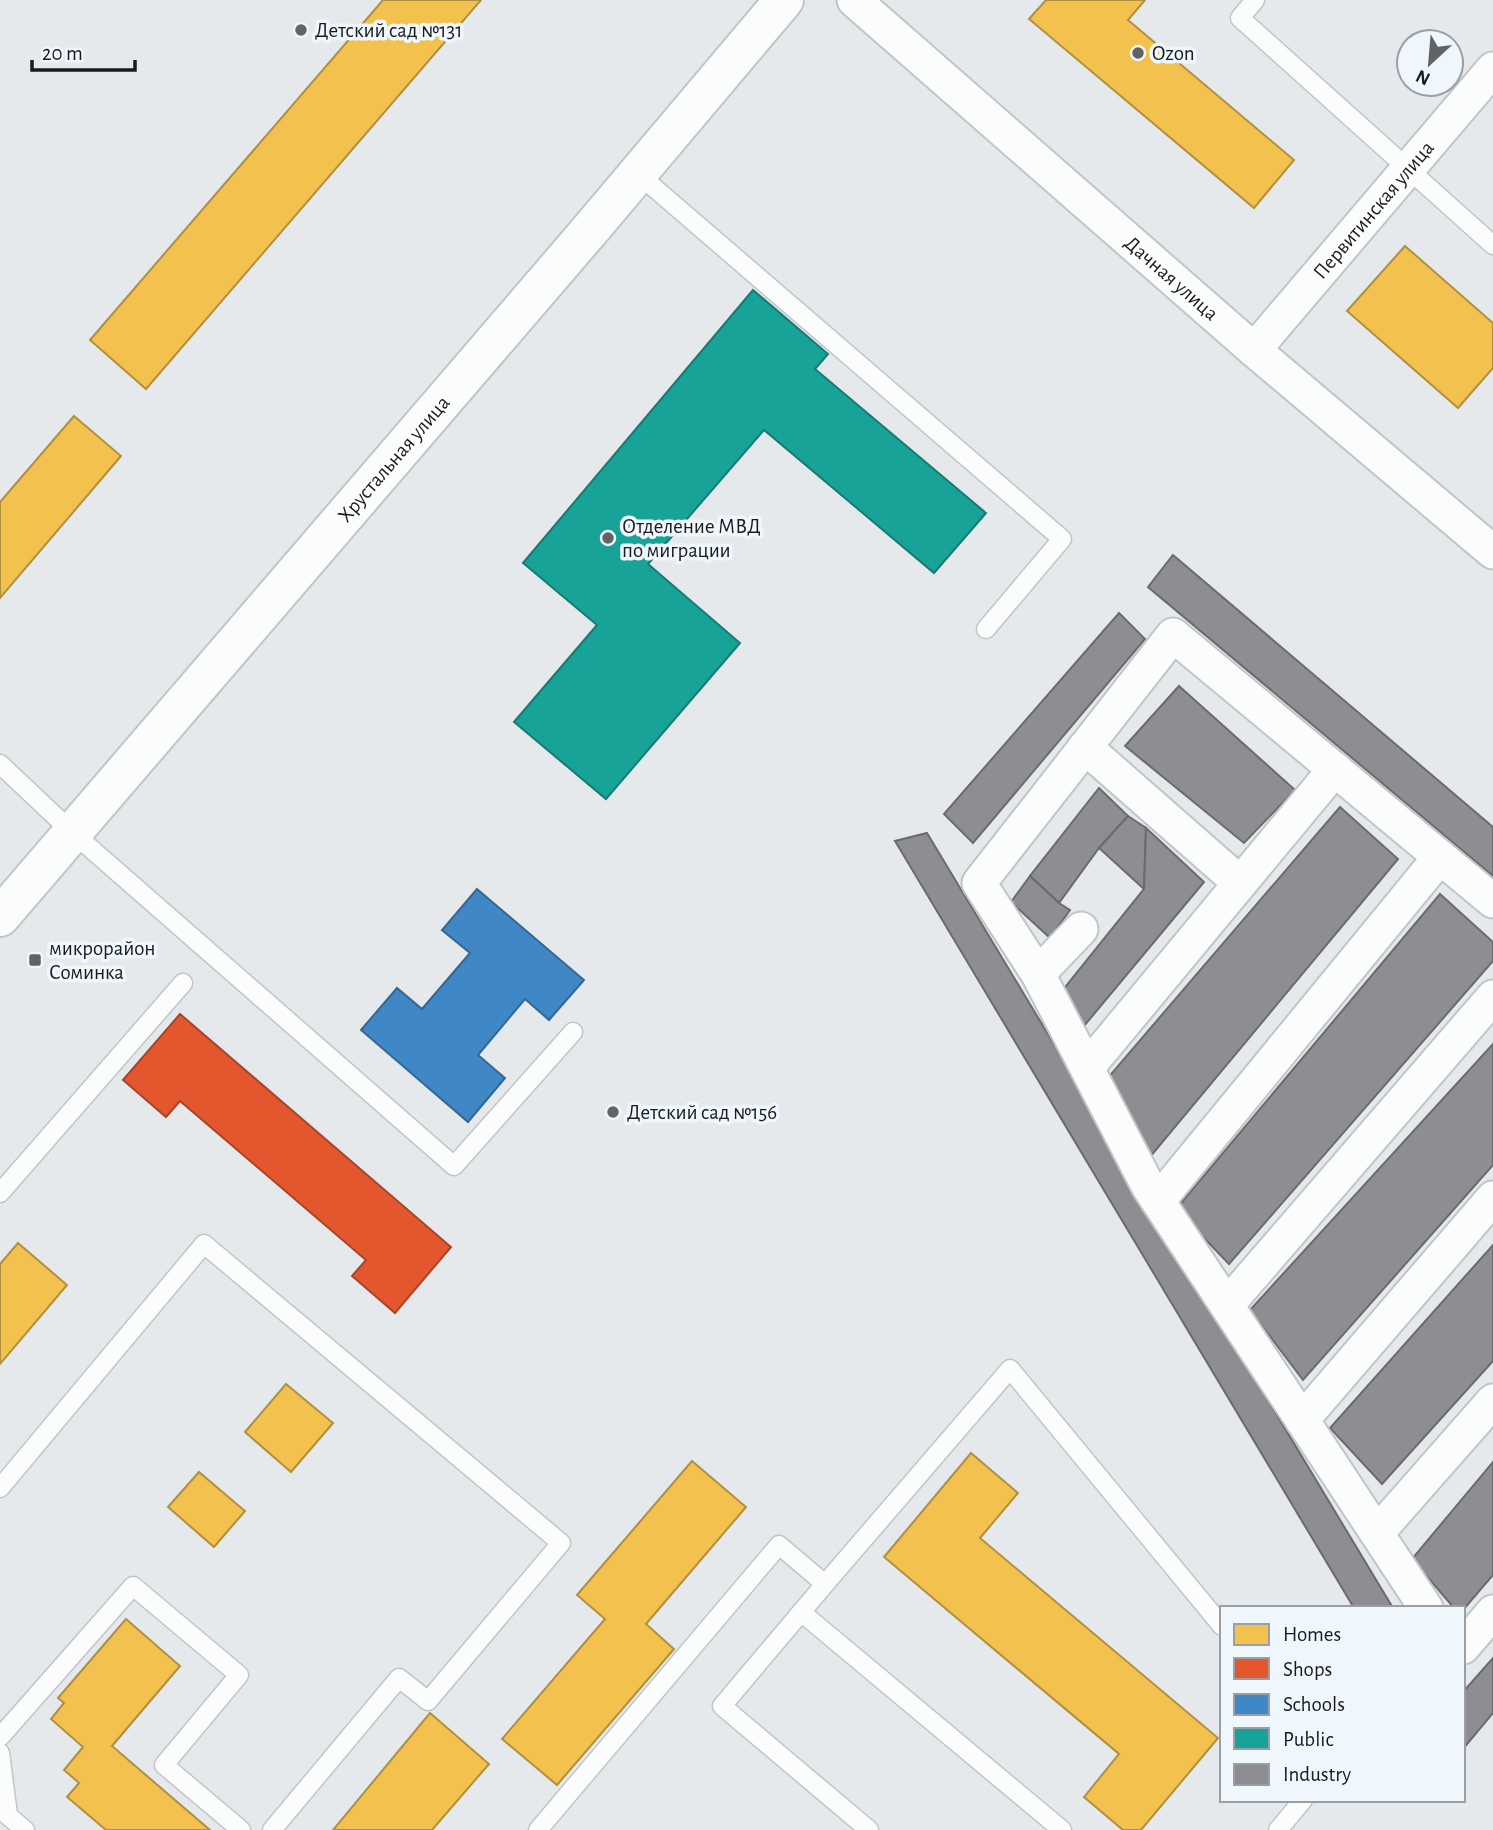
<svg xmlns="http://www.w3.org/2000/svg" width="1493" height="1830" font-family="'Alegreya Sans',sans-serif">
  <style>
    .homes { fill: #f2c14e; stroke: #b18f40; stroke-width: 2 }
    .shops { fill: #e4572e; stroke: #a74529; stroke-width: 2 }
    .schools { fill: #3f88c5; stroke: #346793; stroke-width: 2 }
    .public { fill: #17a398; stroke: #187a73; stroke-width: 2 }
    .industry { fill: #8d8d92; stroke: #6a6b6f; stroke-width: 2 }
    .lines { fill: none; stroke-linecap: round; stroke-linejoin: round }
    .service-casing { stroke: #c2c5c7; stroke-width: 21 }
    .minor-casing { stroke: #c2c5c7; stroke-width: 37 }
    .tertiary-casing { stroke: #c2c5c7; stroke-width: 42 }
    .service { stroke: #fbfcfc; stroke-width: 18 }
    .minor { stroke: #fbfcfc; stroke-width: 33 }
    .tertiary { stroke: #fbfcfc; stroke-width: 38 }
    .poi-dot { fill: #616366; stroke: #eff7fd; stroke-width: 2.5 }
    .labels { text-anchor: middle; stroke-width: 7; stroke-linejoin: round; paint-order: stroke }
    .poi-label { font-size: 21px; fill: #191b1e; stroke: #eff7fd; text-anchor: start }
    .street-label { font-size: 21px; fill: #191b1e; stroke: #eff7fd }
  </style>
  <rect width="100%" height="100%" fill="#e6e9ec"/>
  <g class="homes">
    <path d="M 383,0 L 481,0 L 146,389 L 90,340 Z"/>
    <path d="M 1046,0 L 1145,0 L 1128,20 L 1294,160 L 1254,208 L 1029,19 Z"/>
    <path d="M 1405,246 L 1493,323 L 1493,368 L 1458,408 L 1347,311 Z"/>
    <path d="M 74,416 L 121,456 L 0,598 L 0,502 Z"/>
    <path d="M 18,1243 L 67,1285 L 0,1364 L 0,1264 Z"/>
    <path d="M 286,1384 L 333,1423 L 291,1472 L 245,1432 Z"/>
    <path d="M 971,1453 L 1018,1493 L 980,1538 L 1218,1738 L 1141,1830 L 1123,1830 L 1084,1797 L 1119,1754 L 884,1557 Z"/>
    <path d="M 692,1461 L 746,1507 L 646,1624 L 674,1649 L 557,1785 L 502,1739 L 605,1619 L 577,1595 Z"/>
    <path d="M 199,1472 L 245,1511 L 214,1547 L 168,1507 Z"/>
    <path d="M 126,1619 L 180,1666 L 112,1746 L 210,1830 L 106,1830 L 67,1797 L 79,1783 L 64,1770 L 83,1747 L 51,1719 L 64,1703 L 58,1698 Z"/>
    <path d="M 430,1713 L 489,1764 L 432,1830 L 333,1830 Z"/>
  </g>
  <path class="shops" d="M 180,1014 L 451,1247 L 395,1313 L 352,1276 L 366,1260 L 180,1101 L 166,1117 L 123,1080 Z"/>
  <path class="schools" d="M 477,889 L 584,980 L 549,1020 L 525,999 L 478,1055 L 505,1078 L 468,1122 L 361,1030 L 397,988 L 422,1009 L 470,953 L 442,930 Z"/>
  <path class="public" d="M 753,290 L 828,354 L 815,369 L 986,513 L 934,573 L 764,430 L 648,564 L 740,643 L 606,799 L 514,722 L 597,625 L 523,563 Z"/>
  <g class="industry">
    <path d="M 1173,555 L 1493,827 L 1493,876 L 1148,587 Z"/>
    <path d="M 1119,613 L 1145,639 L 973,843 L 944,814 Z"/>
    <path d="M 1179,686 L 1295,790 L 1244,843 L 1125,746 Z"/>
    <path d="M 1099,788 L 1128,816 L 1099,848 L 1059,903 L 1030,876 Z"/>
    <path d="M 1340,807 L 1398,859 L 1150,1157 L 1106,1080 Z"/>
    <path d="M 1128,816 L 1146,828 L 1144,889 L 1099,848 Z"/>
    <path d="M 1146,828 L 1204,882 L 1084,1026 L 1058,996 L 1144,889 Z"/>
    <path d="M 927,833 L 1393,1608 L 1354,1608 L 895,841 Z"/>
    <path d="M 1030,876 L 1059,903 L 1070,910 L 1050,938 L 1011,902 Z"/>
    <path d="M 1440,894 L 1493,942 L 1493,961 L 1229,1264 L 1176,1209 Z"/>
    <path d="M 1493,1044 L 1493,1165 L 1303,1380 L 1250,1310 Z"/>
    <path d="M 1493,1245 L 1493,1361 L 1382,1484 L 1330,1428 Z"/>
    <path d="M 1493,1462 L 1493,1575 L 1463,1610 L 1463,1608 L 1454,1608 L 1412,1559 Z"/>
    <path d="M 1493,1658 L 1493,1713 L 1463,1749 L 1463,1692 Z"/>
  </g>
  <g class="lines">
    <g class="service-casing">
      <g id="service">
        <path d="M 1255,0 L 1240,18 L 1493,245"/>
        <path d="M 637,173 L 1062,539 L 986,629"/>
        <path d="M 0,764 L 73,833 L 454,1166 L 573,1032"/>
        <path d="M 0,1193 L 183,983"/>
        <path d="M 0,1488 L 204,1244 L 561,1543 L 428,1701 L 399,1678 L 272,1830"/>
        <path d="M 825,1584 L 1010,1369 L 1222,1626"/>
        <path d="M 801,1612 L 1062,1830"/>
        <path d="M 0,1737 L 133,1586 L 239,1675 L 164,1765 L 241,1830"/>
        <path d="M 0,1753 L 8,1815"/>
        <path d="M 0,1809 L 25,1830"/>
        <path d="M 538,1830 L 779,1545 L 825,1584 L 722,1706 L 869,1830"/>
        <path d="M 1278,1830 L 1303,1800"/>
      </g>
    </g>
    <g class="minor-casing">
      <g id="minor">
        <path id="s1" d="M 854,0 L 1254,350 L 1493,552"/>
        <path id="s2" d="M 1254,350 L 1493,69"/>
        <path d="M 1085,747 L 1240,883"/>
        <path d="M 1081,929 L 1038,974 L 979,883 L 1173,635 L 1493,901"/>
        <path d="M 1038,974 L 1148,1186 L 1426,1608"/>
        <path d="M 1087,1068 L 1335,769"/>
        <path d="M 1158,1201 L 1440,857"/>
        <path d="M 1227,1305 L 1493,997"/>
        <path d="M 1302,1420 L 1493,1198"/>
        <path d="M 1377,1533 L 1493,1401"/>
        <path d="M 1463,1647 L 1493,1612"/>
      </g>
    </g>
    <g class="tertiary-casing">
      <g id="tertiary">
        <path id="s3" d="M 0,917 L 590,230 L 784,0"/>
      </g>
    </g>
    <use href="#service" class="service"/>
    <use href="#minor" class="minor"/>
    <use href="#tertiary" class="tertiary"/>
  </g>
  <g class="poi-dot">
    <circle cx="301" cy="30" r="7"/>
    <circle cx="1138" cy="53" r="7"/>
    <circle cx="608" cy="538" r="7"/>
    <rect x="28" y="953" width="14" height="14" rx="3.5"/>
    <circle cx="613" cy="1112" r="7"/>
  </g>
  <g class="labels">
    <g class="poi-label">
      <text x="315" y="37">Детский сад №131</text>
      <text x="1152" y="60">Ozon</text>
      <text x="622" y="533">Отделение МВД<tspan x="622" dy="24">по миграции</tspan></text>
      <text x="49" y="955">микрорайон<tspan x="49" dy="24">Соминка</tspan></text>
      <text x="627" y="1119">Детский сад №156</text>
    </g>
    <g class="street-label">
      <text dy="7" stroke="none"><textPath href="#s2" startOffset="184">Первитинская улица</textPath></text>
      <text dy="7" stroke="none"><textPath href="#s1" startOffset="422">Дачная улица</textPath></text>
      <text dy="7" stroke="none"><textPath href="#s3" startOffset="604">Хрустальная улица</textPath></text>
    </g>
  </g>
  <rect x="1220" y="1606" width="245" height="196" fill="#eff7fd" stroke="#999fa4" stroke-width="2"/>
  <rect x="1234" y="1624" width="35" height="21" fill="#f2c14e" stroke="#999fa4" stroke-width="2"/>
  <text x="1283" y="1641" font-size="21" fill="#191b1e">Homes</text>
  <rect x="1234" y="1658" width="35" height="21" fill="#e4572e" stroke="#999fa4" stroke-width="2"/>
  <text x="1283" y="1676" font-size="21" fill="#191b1e">Shops</text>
  <rect x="1234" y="1694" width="35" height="21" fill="#3f88c5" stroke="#999fa4" stroke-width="2"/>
  <text x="1283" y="1711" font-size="21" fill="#191b1e">Schools</text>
  <rect x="1234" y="1728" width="35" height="21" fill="#17a398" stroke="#999fa4" stroke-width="2"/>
  <text x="1283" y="1746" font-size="21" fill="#191b1e">Public</text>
  <rect x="1234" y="1764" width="35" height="21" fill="#8d8d92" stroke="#999fa4" stroke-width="2"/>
  <text x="1283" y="1781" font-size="21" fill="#191b1e">Industry</text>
  <g transform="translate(1430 63) rotate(206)"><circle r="33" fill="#eff7fd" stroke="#999fa4" stroke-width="2"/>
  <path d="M0-5L12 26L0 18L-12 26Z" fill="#616366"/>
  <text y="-10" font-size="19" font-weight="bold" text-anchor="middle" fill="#191b1e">N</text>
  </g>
  <path d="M32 60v10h103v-10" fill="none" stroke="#191b1e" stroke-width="3.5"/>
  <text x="42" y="60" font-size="21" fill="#191b1e" stroke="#eff7fd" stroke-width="5" paint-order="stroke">20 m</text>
</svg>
